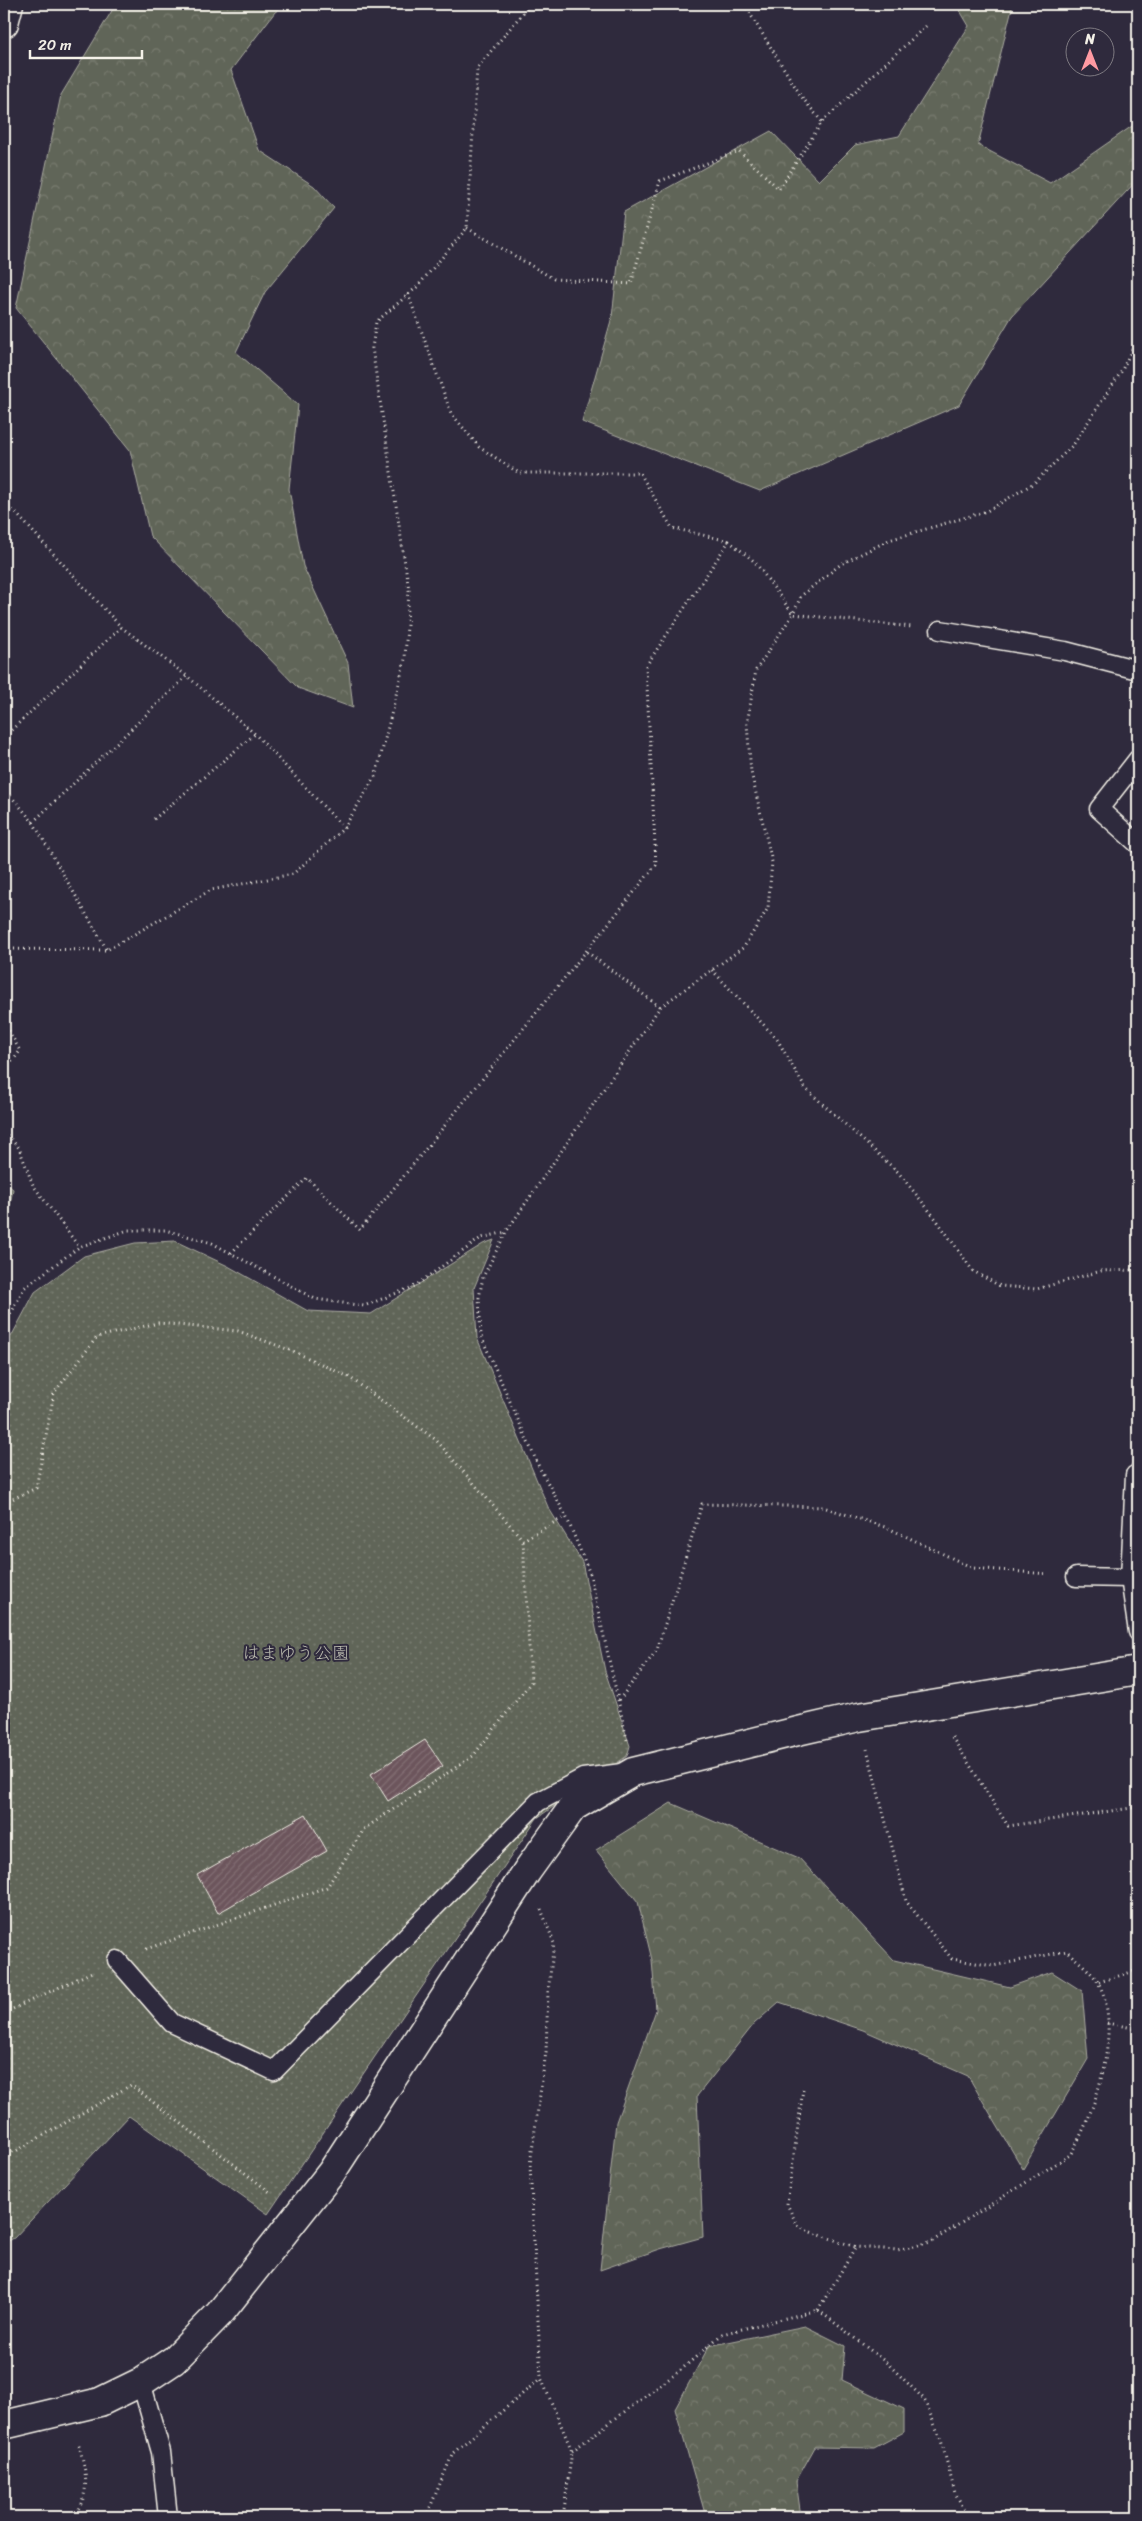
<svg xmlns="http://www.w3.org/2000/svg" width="1142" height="2521" font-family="Sriracha,'Klee One',sans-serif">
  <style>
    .forest { fill: url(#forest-crowns); stroke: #aaaba0 }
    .park { fill: url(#park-dots); stroke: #aaaba0 }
    .building { fill: url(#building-hatch); stroke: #f4f1e8 }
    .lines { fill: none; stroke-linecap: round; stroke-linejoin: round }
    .service-casing { stroke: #f4f1e8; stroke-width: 21 }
    .minor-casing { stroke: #f4f1e8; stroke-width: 31 }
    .path { stroke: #f4f1e8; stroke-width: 3; stroke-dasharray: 1 4; stroke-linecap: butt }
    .service { stroke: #2f2a3d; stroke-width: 18 }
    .minor { stroke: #2f2a3d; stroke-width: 28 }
    .labels { text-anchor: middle; stroke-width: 4; stroke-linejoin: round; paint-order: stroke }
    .park-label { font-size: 18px; fill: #b9b9ae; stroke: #2f2a3d }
  </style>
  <defs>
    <pattern id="forest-crowns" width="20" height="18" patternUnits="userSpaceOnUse" patternTransform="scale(1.25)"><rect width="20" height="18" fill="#616558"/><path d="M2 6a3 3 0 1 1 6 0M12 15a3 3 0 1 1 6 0" fill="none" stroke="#787c70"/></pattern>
    <pattern id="park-dots" width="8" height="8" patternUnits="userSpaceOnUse" patternTransform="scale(1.25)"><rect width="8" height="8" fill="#616558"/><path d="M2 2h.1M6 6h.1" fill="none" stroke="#787c70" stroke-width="1.8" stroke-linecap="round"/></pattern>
    <pattern id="building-hatch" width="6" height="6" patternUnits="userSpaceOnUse" patternTransform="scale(1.25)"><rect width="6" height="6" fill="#6c555c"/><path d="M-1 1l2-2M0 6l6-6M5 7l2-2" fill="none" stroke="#826e73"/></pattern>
  </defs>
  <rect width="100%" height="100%" fill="#2f2a3d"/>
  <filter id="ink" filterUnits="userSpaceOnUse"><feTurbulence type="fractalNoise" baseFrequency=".02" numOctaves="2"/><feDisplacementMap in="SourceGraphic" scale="10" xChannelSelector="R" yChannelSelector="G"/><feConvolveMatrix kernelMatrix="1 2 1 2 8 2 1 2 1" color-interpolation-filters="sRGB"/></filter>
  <g filter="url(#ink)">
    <g class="forest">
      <path d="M 116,4 L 286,4 L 275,12 L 231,70 L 259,150 L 314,186 L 334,208 L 265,292 L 236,352 L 298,405 L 289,489 L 303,566 L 348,663 L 353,708 L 298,688 L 150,536 L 130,450 L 16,308 L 61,95 Z"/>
      <path d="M 956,4 L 1013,4 L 978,145 L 1050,183 L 1138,122 L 1138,179 L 1012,316 L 959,405 L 760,491 L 582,422 L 612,317 L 624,212 L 771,131 L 819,181 L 855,145 L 899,136 L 969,26 Z"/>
      <path d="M 4,1182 L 13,1189 L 4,1235 Z"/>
      <path d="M 671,1803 L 799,1858 L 894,1960 L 1010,1987 L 1052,1972 L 1082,1991 L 1088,2059 L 1023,2169 L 968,2076 L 863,2030 L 779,2002 L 754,2024 L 697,2096 L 703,2237 L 660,2249 L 600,2270 L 616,2122 L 656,2010 L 652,1960 L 638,1902 L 596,1850 Z"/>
      <path d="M 805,2326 L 845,2346 L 842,2380 L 904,2409 L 904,2432 L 874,2448 L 815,2447 L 796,2481 L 801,2517 L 706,2517 L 675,2409 L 709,2346 Z"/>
    </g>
    <path class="park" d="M 494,1240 L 474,1288 L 477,1338 L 548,1507 L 582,1562 L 605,1671 L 630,1746 L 627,1756 L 537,1818 L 268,2214 L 129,2116 L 14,2238 L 4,2243 L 4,1350 L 35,1292 L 84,1256 L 135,1243 L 175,1241 L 228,1266 L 308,1311 L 371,1314 L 483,1244 Z"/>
    <g class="building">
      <path d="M 425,1740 L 443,1766 L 388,1801 L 371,1774 Z"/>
      <path d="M 306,1814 L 327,1851 L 218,1913 L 197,1875 Z"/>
    </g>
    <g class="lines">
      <g class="service-casing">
        <g id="service">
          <path d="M 940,630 L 1065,651 L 1138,670"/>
          <path d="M 1138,759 L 1099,809 L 1138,844"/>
          <path d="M 1135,1475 L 1130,1578 L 1138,1632"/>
          <path d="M 1076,1577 L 1130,1578"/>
          <path d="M 117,1960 L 172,2023 L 274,2071 L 538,1802 L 583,1778 L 622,1773"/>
          <path d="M 141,2382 L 161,2452 L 168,2517"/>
        </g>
      </g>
      <g class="minor-casing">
        <g id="minor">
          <path d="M 4,23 L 9,4"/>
          <path d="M 4,2425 L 100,2402 L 141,2382 L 174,2360 L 220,2313 L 331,2173 L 527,1871 L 573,1807 L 633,1772 L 802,1730 L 859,1717 L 1138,1671"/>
        </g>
      </g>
      <g class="path">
        <path d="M 744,4 L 801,96 L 822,122"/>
        <path d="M 467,228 L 554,279 L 631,284 L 660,181 L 739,151 L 779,189 L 822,122 L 926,26"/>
        <path d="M 408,294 L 451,413 L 479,447 L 519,473 L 640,473 L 672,528 L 729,541"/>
        <path d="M 4,504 L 14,511 L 121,627 L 187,676 L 255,734 L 344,828"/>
        <path d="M 4,737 L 121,627"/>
        <path d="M 4,788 L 33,822 L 107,950"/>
        <path d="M 154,819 L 255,734"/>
        <path d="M 33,822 L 187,676"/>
        <path d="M 4,949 L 107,950 L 211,890 L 293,874 L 344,828 L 376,775 L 405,659 L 409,590 L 372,348 L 376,322 L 417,287 L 467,228 L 477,68 L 527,8 L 528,4"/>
        <path d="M 587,952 L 660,1007"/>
        <path d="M 712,970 L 777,1039 L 805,1088 L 898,1172 L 936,1219 L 973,1271 L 1000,1286 L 1037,1289 L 1101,1271 L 1138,1270"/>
        <path d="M 4,1022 L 20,1051 L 4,1072"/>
        <path d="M 4,1132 L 19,1148 L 33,1185 L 79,1247"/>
        <path d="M 231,1253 L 307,1178 L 360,1230 L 656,865 L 646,666 L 729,541 L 755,562 L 793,614 L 912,627"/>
        <path d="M 4,1327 L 24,1288 L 79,1247 L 128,1230 L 165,1230 L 212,1243 L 315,1299 L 364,1306 L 415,1286 L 481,1238 L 506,1232"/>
        <path d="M 4,1503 L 36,1488 L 54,1393 L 97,1337 L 158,1323 L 238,1331 L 295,1352 L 349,1377 L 436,1440 L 523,1540 L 566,1516"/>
        <path d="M 619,1700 L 657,1650 L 702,1504 L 823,1507 L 888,1528 L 973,1568 L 1048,1574"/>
        <path d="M 952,1737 L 1008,1826 L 1138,1807"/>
        <path d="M 627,1740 L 590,1574 L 566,1516 L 539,1467 L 481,1336 L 479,1298 L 483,1277 L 506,1232 L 660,1007 L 744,947 L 768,908 L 772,862 L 751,772 L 747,724 L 756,670 L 793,614 L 801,596 L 841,564 L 889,540 L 987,511 L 1034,483 L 1073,445 L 1121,372 L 1138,337"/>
        <path d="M 541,1909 L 554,1943 L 548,1992 L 546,2052 L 530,2165 L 541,2378 L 572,2451 L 563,2517"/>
        <path d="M 146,1949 L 327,1887 L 364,1829 L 473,1756 L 531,1682 L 523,1540"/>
        <path d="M 1099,1982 L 1138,1970"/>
        <path d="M 4,2013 L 92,1972"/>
        <path d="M 1107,2023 L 1138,2029"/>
        <path d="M 803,2089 L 787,2204 L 797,2225 L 811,2232 L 856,2247 L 897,2250 L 931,2242 L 1070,2155 C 1095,2114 1123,2030 1099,1984 C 1093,1972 1076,1960 1067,1951 L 993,1966 L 952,1959 L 906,1901 L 867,1749"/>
        <path d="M 4,2158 L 131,2085 L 271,2193"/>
        <path d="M 818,2310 L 856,2247"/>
        <path d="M 572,2451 L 682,2369 L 722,2334 L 818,2310 L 887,2363 L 924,2399 L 941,2440 L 955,2493 L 969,2517"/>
        <path d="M 73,2517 C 92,2492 86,2470 78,2442"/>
        <path d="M 426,2517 L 453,2453 L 540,2379"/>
      </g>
      <use href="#service" class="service"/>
      <use href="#minor" class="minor"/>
    </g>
  </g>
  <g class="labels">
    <g class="park-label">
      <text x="296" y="1659">はまゆう公園</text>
    </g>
  </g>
  <rect width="1142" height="2521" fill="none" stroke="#2f2a3d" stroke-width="20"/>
  <rect x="10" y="10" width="1122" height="2501" fill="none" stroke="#f4f1e8" stroke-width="2" filter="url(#ink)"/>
  <g transform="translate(1090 52)"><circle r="24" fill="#2f2a3d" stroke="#7e7a81"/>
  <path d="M0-4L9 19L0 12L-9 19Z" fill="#ff9aa2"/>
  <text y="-8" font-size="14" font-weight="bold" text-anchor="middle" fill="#f4f1e8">N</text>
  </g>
  <path d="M30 50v8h112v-8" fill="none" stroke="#f4f1e8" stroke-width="2.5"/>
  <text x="38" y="50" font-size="15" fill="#f4f1e8" stroke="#2f2a3d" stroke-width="4" paint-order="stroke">20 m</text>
</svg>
